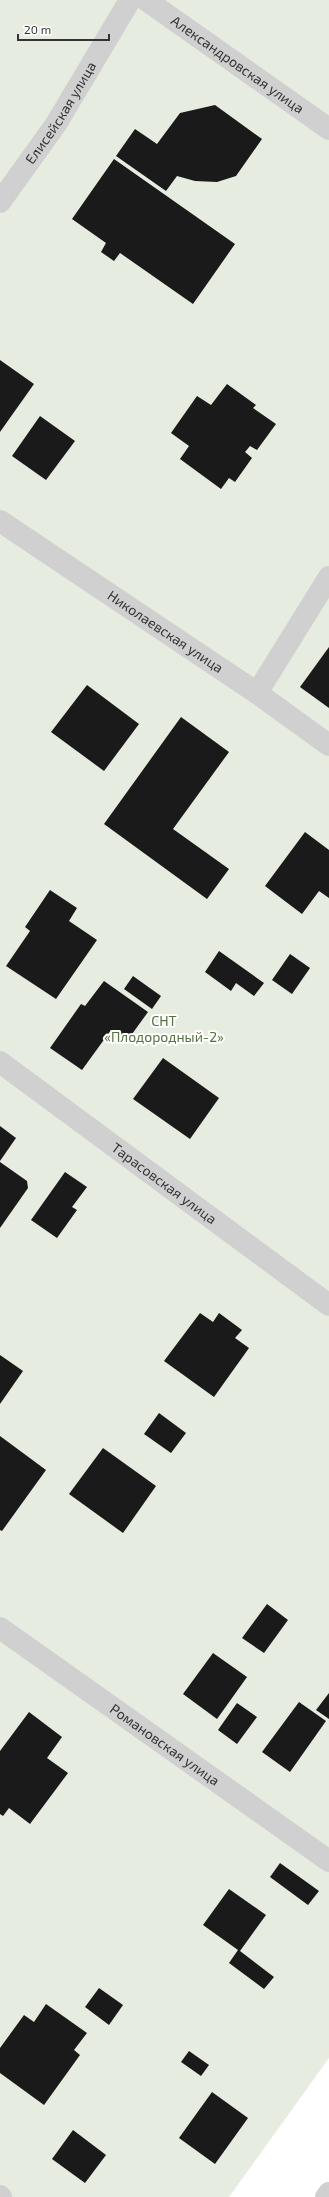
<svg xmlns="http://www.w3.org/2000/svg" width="329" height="2197" font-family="'Exo 2',sans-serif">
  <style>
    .green { fill: #e6ecdf }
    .building { fill: #1a1a1a }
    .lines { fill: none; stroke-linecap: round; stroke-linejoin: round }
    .minor { stroke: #d0d0d0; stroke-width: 22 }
    .labels { text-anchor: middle; stroke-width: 4; stroke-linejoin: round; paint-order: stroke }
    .street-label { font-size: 14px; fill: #333; stroke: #fff }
    .park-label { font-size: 14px; fill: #56703f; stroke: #fff }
  </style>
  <rect width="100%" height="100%" fill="#fff"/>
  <path class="green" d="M 0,0 L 329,0 L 329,2058 L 229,2197 L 0,2197 Z"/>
  <g class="building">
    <path d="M 215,105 L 262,139 L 236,176 L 217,182 L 195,181 L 177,176 L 166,191 L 116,156 L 135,129 L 157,144 L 180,113 Z"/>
    <path d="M 114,159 L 235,244 L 193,304 L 120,253 L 114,261 L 101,252 L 106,243 L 72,219 Z"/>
    <path d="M 0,360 L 34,384 L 0,432 Z"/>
    <path d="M 227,384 L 256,405 L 253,408 L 276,424 L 257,450 L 250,446 L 245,452 L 252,458 L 235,482 L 229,478 L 221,489 L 180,459 L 189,446 L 171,433 L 197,396 L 211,405 Z"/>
    <path d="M 40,416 L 75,441 L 46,480 L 12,456 Z"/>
    <path d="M 329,647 L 329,708 L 300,687 Z"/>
    <path d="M 87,685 L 139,724 L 104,771 L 51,732 Z"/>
    <path d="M 181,717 L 229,752 L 173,829 L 229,869 L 207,899 L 104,824 Z"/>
    <path d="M 305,832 L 329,850 L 329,898 L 319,891 L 302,914 L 265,886 Z"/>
    <path d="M 50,890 L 77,908 L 69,921 L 97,940 L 56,999 L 6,966 L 30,931 L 25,927 Z"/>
    <path d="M 219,951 L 264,983 L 254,996 L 236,983 L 231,991 L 205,972 Z"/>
    <path d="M 290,954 L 310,968 L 292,994 L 272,980 Z"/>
    <path d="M 133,976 L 161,996 L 152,1009 L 124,989 Z"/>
    <path d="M 104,981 L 148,1012 L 127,1041 L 111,1030 L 82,1070 L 50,1048 L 81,1004 L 85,1006 Z"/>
    <path d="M 163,1058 L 219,1098 L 190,1139 L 133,1099 Z"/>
    <path d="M 0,1126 L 16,1138 L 0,1161 Z"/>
    <path d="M 0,1162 L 27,1181 L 28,1188 L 0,1228 Z"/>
    <path d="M 65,1172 L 87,1187 L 72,1207 L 77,1210 L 57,1238 L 31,1220 Z"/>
    <path d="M 200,1313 L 213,1322 L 219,1313 L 242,1330 L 235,1338 L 249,1348 L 214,1397 L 164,1361 Z"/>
    <path d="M 0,1355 L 23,1371 L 0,1404 Z"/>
    <path d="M 159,1413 L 186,1433 L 171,1453 L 144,1434 Z"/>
    <path d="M 0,1436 L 46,1470 L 2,1531 L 0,1530 Z"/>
    <path d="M 103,1448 L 156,1486 L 123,1533 L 69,1494 Z"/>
    <path d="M 267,1604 L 288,1620 L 264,1653 L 242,1638 Z"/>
    <path d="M 213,1653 L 247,1677 L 217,1719 L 183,1694 Z"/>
    <path d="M 329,1693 L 329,1719 L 316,1710 Z"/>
    <path d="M 299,1702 L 326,1721 L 290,1772 L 262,1752 Z"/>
    <path d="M 237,1703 L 257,1717 L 237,1744 L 218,1730 Z"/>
    <path d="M 29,1712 L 62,1737 L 47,1758 L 68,1773 L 30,1824 L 9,1808 L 3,1816 L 0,1814 L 0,1751 Z"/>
    <path d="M 280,1863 L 319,1891 L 308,1905 L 270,1877 Z"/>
    <path d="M 229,1889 L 266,1915 L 240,1951 L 274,1977 L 264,1989 L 229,1963 L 238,1950 L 203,1925 Z"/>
    <path d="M 99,1988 L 123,2005 L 109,2025 L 85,2007 Z"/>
    <path d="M 46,2004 L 87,2033 L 74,2050 L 80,2055 L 44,2105 L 0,2073 L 0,2048 L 24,2015 L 34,2022 Z"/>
    <path d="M 189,2051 L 209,2065 L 201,2076 L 181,2062 Z"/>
    <path d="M 212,2092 L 248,2118 L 215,2164 L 179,2138 Z"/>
    <path d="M 73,2130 L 106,2155 L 85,2183 L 52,2159 Z"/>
  </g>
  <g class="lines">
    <g class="minor">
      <path id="s1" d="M 146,0 L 329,129"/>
      <path id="s2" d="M 0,202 L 56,124 L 130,0"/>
      <path id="s3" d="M 0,521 L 257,693 L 329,745"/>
      <path d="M 257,693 L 329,577"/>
      <path id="s4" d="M 0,1062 L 329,1305"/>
      <path id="s5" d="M 0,1628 L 329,1861"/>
      <path d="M 0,2196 L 1,2197"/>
      <path d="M 326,2197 L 329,2193"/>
    </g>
  </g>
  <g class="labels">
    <g class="street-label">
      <text dy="5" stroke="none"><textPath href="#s1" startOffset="112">Александровская улица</textPath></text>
      <text dy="5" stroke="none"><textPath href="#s2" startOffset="108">Елисейская улица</textPath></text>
      <text dy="5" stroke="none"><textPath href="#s3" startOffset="199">Николаевская улица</textPath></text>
      <text dy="5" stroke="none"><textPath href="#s4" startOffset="204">Тарасовская улица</textPath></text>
      <text dy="5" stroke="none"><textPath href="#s5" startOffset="202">Романовская улица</textPath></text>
    </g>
    <g class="park-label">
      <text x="164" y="1026">СНТ<tspan x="164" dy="16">«Плодородный-2»</tspan></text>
    </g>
  </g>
  <path d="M18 34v6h91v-6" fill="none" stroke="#333333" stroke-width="2"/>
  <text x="24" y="34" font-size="12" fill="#333333" stroke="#ffffff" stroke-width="3" paint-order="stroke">20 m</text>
</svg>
